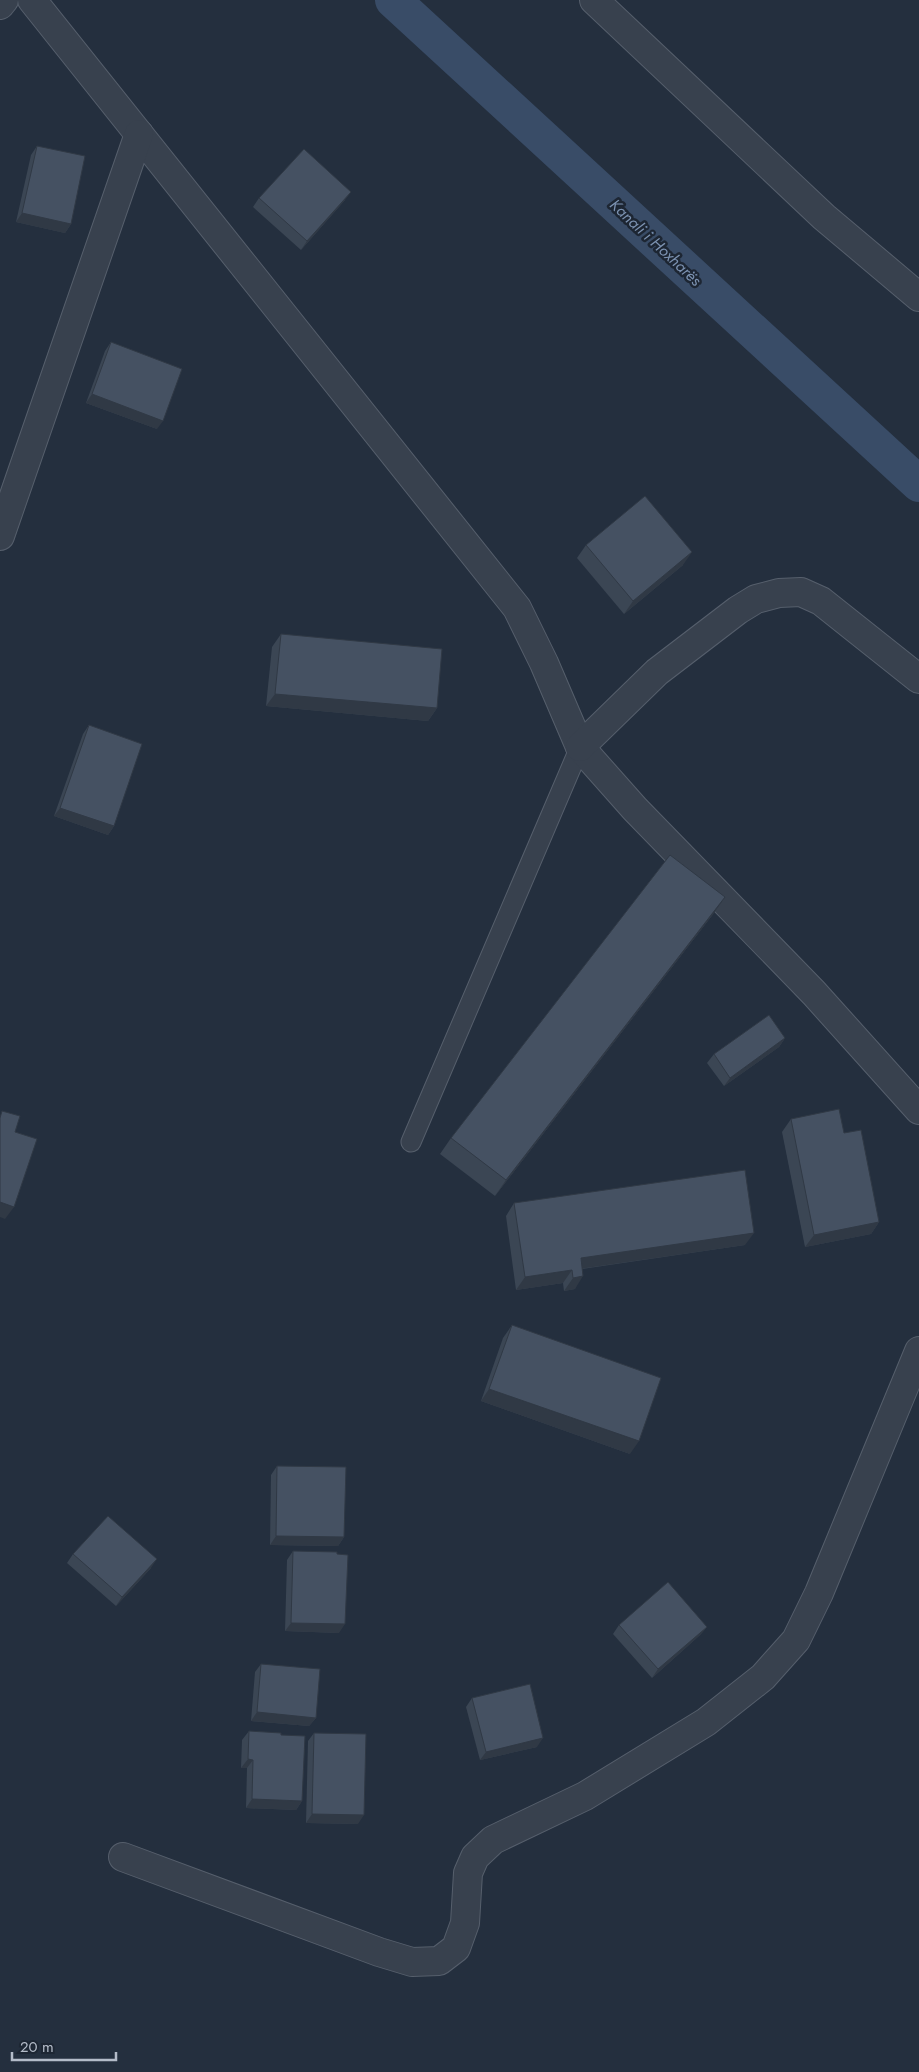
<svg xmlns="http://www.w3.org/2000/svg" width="919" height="2072" font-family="Jost,sans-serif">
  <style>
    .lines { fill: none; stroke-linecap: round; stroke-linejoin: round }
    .canal { stroke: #394c67; stroke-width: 36 }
    .lane-casing { stroke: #565f6c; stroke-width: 21 }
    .street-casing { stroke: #565f6c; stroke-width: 30 }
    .lane { stroke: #38414e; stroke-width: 19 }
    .street { stroke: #38414e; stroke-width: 28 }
    .wall { fill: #3b4654 }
    .shaded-wall { fill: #303945 }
    .building { fill: #455162; stroke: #303945 }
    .labels { text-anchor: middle; stroke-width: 5; stroke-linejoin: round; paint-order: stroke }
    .water-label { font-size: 16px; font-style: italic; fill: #7c92b1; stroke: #1d2633 }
  </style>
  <rect width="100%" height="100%" fill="#242f3e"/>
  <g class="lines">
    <path class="canal" d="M 393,0 L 919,484"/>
    <g class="lane-casing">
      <path id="lane" d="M 411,1142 L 580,747"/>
    </g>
    <g class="street-casing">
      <g id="street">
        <path d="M 32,0 L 517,608 L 544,663 L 580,747 L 635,809 L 814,993 L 919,1110"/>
        <path d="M 594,0 L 824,217 L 919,297"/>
        <path d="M 0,5 L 4,0"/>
        <path d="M 0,536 L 139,134"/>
        <path d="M 580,747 L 657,672 L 738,610 L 756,599 L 779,593 L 801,592 L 821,601 L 919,679"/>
        <path d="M 123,1857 L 379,1952 L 412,1962 L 439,1961 L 456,1948 L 465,1923 L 468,1873 L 475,1857 L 493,1840 L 585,1796 L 706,1722 L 763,1677 L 796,1640 L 819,1593 L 919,1351"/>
      </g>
    </g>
    <use href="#lane" class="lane"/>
    <use href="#street" class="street"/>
  </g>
  <g class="wall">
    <path d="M 37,146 L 71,224 L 65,233 L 16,222 L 31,155 Z"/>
    <path d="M 259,198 L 345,200 L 301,250 L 253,207 Z"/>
    <path d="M 111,342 L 157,429 L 86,403 L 105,351 Z"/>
    <path d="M 586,545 L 683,565 L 624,614 L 577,558 Z"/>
    <path d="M 281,634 L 437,708 L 428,721 L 266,706 L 272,647 Z"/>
    <path d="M 89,725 L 114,826 L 108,835 L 54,816 L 83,734 Z"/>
    <path d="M 714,913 L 495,1196 L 440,1154 L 451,1138 Z"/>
    <path d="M 785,1038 L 779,1047 L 724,1086 L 707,1063 L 714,1054 Z"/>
    <path d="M 791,1119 L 844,1133 L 879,1222 L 871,1234 L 805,1247 L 782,1132 Z"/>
    <path d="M 514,1203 L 745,1245 L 582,1269 L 575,1289 L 564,1291 L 563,1283 L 516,1290 L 506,1216 Z"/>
    <path d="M 512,1325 L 630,1454 L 481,1401 L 503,1338 Z"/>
    <path d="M 277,1466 L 344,1537 L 338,1546 L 270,1545 L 271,1475 Z"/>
    <path d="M 293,1551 L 337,1554 L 339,1633 L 285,1631 L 287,1560 Z"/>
    <path d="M 73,1554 L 151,1568 L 116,1606 L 67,1563 Z"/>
    <path d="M 619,1625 L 707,1627 L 700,1635 L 652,1678 L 613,1634 Z"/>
    <path d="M 261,1664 L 316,1718 L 309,1726 L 251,1721 L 255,1672 Z"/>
    <path d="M 472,1698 L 537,1747 L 480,1760 L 466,1707 Z"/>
    <path d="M 249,1731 L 281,1735 L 302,1801 L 296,1810 L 246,1808 L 247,1768 L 241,1768 L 242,1740 Z"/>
    <path d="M 314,1733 L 358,1824 L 306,1823 L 308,1741 Z"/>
  </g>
  <g class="shaded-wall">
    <path d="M 351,192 L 345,200 L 301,250 L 307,241 Z"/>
    <path d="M 22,213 L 71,224 L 65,233 L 16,222 Z"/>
    <path d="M 92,394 L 163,421 L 157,429 L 86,403 Z"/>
    <path d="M 692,552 L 683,565 L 624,614 L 633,601 Z"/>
    <path d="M 275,694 L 437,708 L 428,721 L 266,706 Z"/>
    <path d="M 60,808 L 114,826 L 108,835 L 54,816 Z"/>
    <path d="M 725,897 L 714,913 L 495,1196 L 506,1180 Z"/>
    <path d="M 785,1038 L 779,1047 L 724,1086 L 730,1078 Z"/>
    <path d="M 0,1202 L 14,1207 L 5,1219 L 0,1217 Z"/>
    <path d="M 879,1222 L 871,1234 L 805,1247 L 814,1235 Z"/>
    <path d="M 754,1233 L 745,1245 L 572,1270 L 581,1258 Z"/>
    <path d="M 572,1270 L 563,1283 L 516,1290 L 525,1277 Z"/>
    <path d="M 583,1276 L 575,1289 L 564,1291 L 573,1278 Z"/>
    <path d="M 489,1389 L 639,1441 L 630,1454 L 481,1401 Z"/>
    <path d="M 276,1536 L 344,1537 L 338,1546 L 270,1545 Z"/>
    <path d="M 157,1559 L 151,1568 L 116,1606 L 122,1597 Z"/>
    <path d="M 291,1623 L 345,1624 L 339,1633 L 285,1631 Z"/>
    <path d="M 707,1627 L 700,1635 L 652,1678 L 658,1669 Z"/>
    <path d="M 257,1712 L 316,1718 L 309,1726 L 251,1721 Z"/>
    <path d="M 543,1738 L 537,1747 L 480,1760 L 486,1752 Z"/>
    <path d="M 248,1759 L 253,1760 L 247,1768 L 241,1768 Z"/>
    <path d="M 252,1799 L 302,1801 L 296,1810 L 246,1808 Z"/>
    <path d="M 312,1814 L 364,1815 L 358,1824 L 306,1823 Z"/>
  </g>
  <g class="building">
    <path d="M 37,146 L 85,156 L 71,224 L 22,213 Z"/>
    <path d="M 304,149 L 351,192 L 307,241 L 259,198 Z"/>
    <path d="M 111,342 L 182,369 L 163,421 L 92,394 Z"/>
    <path d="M 645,496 L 692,552 L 633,601 L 586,545 Z"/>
    <path d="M 281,634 L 442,649 L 437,708 L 275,694 Z"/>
    <path d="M 89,725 L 142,744 L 114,826 L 60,808 Z"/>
    <path d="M 670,855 L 725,897 L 506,1180 L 451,1138 Z"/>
    <path d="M 769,1015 L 785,1038 L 730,1078 L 714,1054 Z"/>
    <path d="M 839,1109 L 844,1133 L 861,1130 L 879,1222 L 814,1235 L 791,1119 Z"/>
    <path d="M 2,1111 L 20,1116 L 15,1132 L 37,1139 L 14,1207 L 0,1202 L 0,1118 Z"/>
    <path d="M 745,1170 L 754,1233 L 581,1258 L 583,1276 L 573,1278 L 572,1270 L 525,1277 L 514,1203 Z"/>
    <path d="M 512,1325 L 661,1378 L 639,1441 L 489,1389 Z"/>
    <path d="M 277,1466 L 346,1467 L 344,1537 L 276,1536 Z"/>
    <path d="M 108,1516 L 157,1559 L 122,1597 L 73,1554 Z"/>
    <path d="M 293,1551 L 337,1552 L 337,1554 L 348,1555 L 345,1624 L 291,1623 Z"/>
    <path d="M 668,1582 L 707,1627 L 658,1669 L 619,1625 Z"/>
    <path d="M 261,1664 L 320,1669 L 316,1718 L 257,1712 Z"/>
    <path d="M 530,1684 L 543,1738 L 486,1752 L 472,1698 Z"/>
    <path d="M 249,1731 L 281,1733 L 281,1735 L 305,1736 L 302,1801 L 252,1799 L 253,1760 L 248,1759 Z"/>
    <path d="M 314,1733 L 366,1734 L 364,1815 L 312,1814 Z"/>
  </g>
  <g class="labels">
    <g class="water-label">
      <text transform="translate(656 242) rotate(43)" y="6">Kanali i Hoxharës</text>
    </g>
  </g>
  <path d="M12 2052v8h104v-8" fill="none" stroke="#b4bcc9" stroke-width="2.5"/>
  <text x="20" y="2052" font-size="15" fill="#b4bcc9" stroke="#1d2633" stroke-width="4" paint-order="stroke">20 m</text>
</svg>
